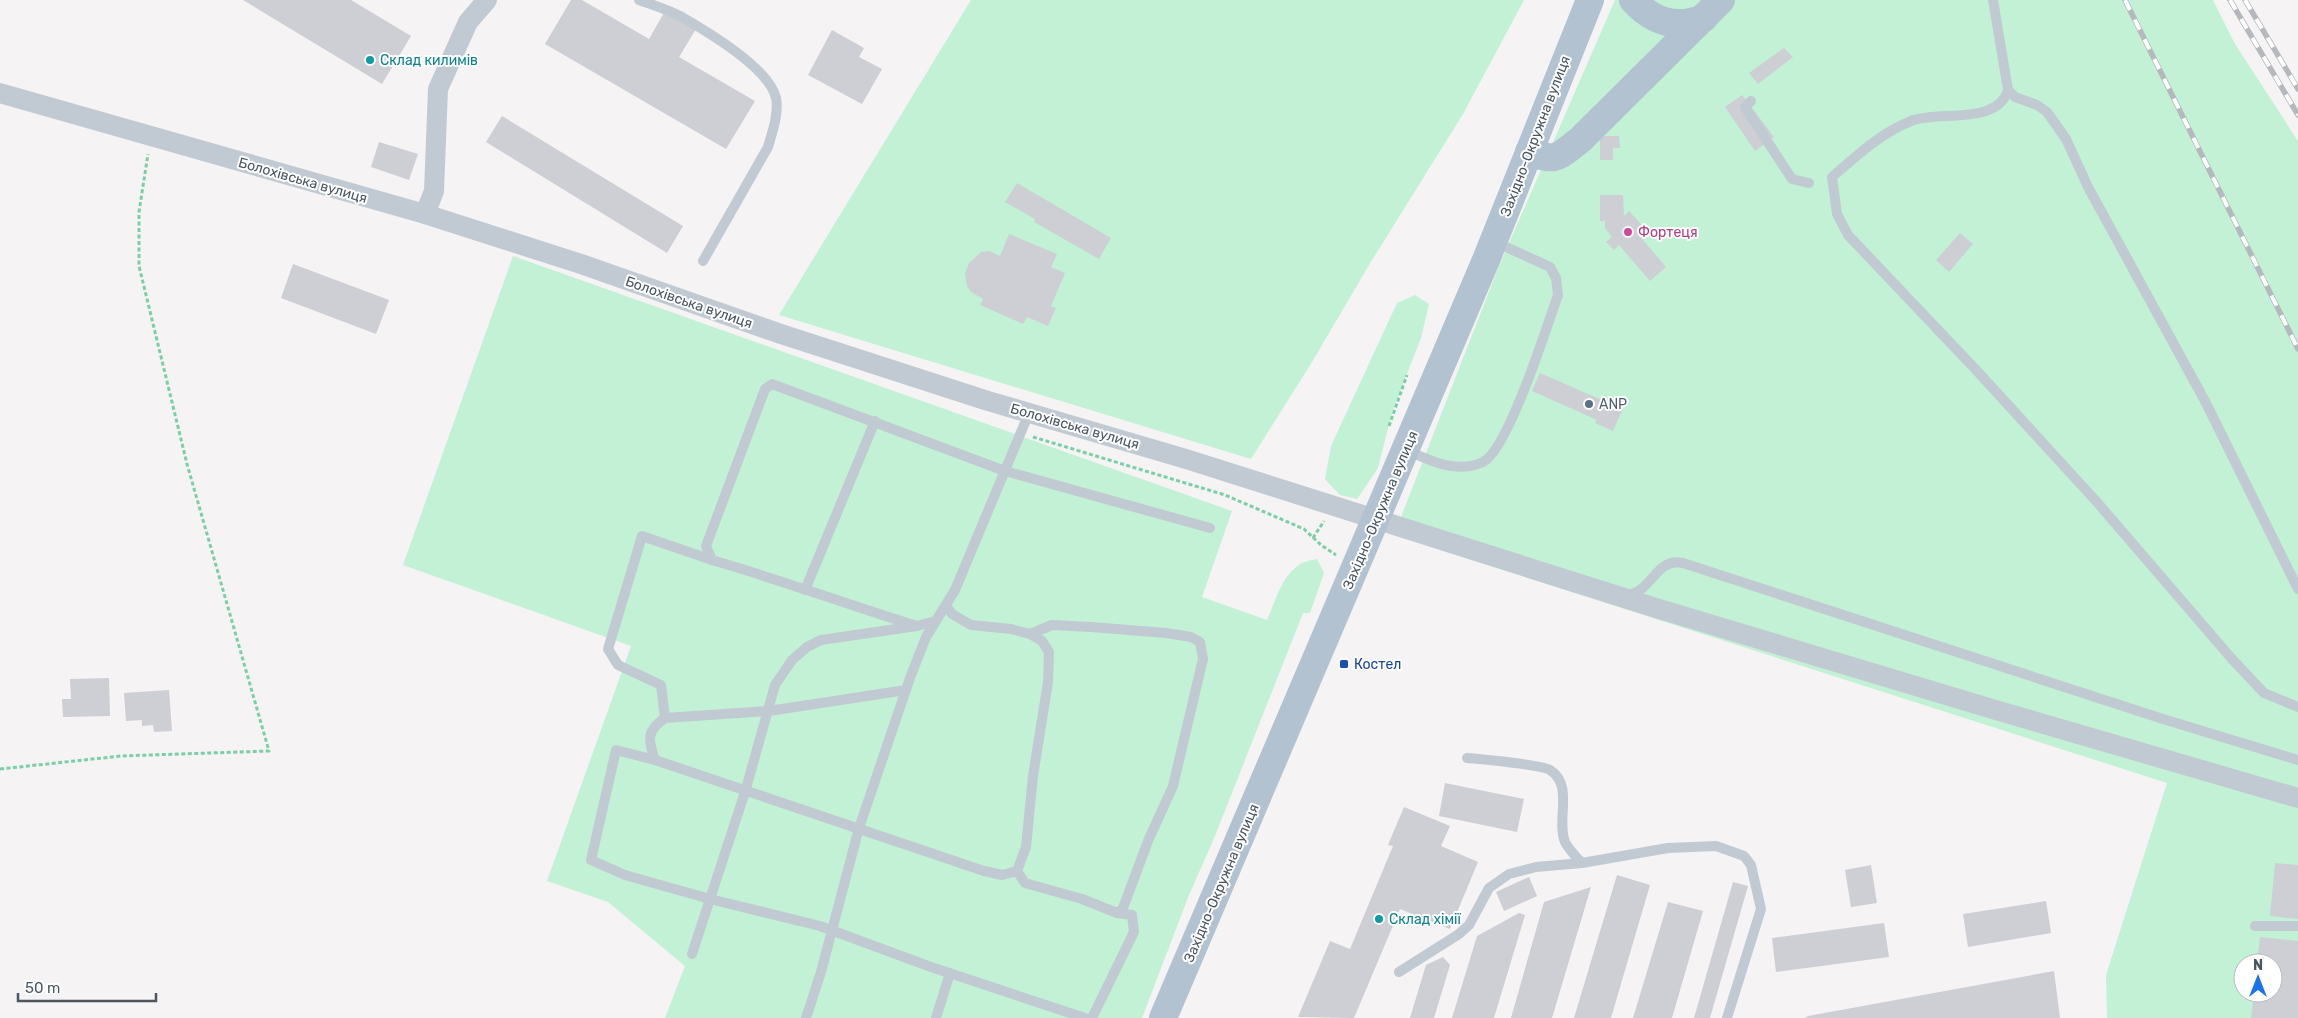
<svg xmlns="http://www.w3.org/2000/svg" width="2298" height="1018" font-family="Rubik,sans-serif">
  <style>
    .green { fill: #c3f1d5; fill-rule: evenodd }
    .building { fill: #cdcfd5 }
    .lines { fill: none; stroke-linecap: round; stroke-linejoin: round }
    .path { stroke: #7ad0a6; stroke-width: 3; stroke-dasharray: 4 2.5; stroke-linecap: butt }
    .lane { stroke: #c1cad2; stroke-width: 10 }
    .street { stroke: #c1cad2; stroke-width: 20 }
    .primary { stroke: #b3c2d1; stroke-width: 28 }
    .rail-casing { stroke: #b5b8bd; stroke-width: 5.5 }
    .rail { stroke: #fff; stroke-width: 4; stroke-dasharray: 11; stroke-linecap: butt }
    .culture-dot { fill: #0f9aa8; stroke: #fff; stroke-width: 2 }
    .hotel-dot { fill: #d1479c; stroke: #fff; stroke-width: 2 }
    .service-dot { fill: #5c6f8a; stroke: #fff; stroke-width: 2 }
    .transit-dot { fill: #1a4fb4; stroke: #fff; stroke-width: 2 }
    .labels { text-anchor: middle; stroke-width: 4; stroke-linejoin: round; paint-order: stroke }
    .culture-label { font-size: 14px; fill: #0d838f; stroke: #fff; text-anchor: start }
    .street-label { font-size: 14px; fill: #4a5661; stroke: #fff }
    .hotel-label { font-size: 14px; fill: #b23c85; stroke: #fff; text-anchor: start }
    .service-label { font-size: 14px; fill: #4e5e75; stroke: #fff; text-anchor: start }
    .transit-label { font-size: 14px; fill: #164399; stroke: #fff; text-anchor: start }
  </style>
  <rect width="100%" height="100%" fill="#f5f3f3"/>
  <g class="green">
    <path d="M 971,0 L 1524,0 L 1463,114 L 1369,265 L 1312,362 L 1251,459 L 779,315 Z"/>
    <path d="M 1615,0 L 2213,0 L 2235,44 L 2298,141 L 2298,1018 L 2107,1018 L 2106,975 L 2167,783 L 1394,535 L 1499,266 ZM 2243,963 L 2273,963 L 2273,993 L 2243,993 Z"/>
    <path d="M 513,256 L 1232,511 L 1202,597 L 1267,620 C 1275,602 1282,574 1302,563 C 1306,561 1312,560 1317,559 L 1324,573 L 1310,613 L 1303,613 L 1215,836 L 1189,895 L 1142,1018 L 665,1018 L 685,966 L 608,902 L 547,881 L 631,646 L 403,565 Z"/>
    <path d="M 1415,295 L 1429,304 L 1421,338 L 1392,412 L 1378,468 L 1357,499 L 1340,495 L 1325,479 L 1331,446 L 1397,303 Z"/>
  </g>
  <g class="building">
    <path d="M 243,0 L 351,0 L 411,36 L 382,84 Z"/>
    <path d="M 571,0 L 582,0 L 649,39 L 665,11 L 696,29 L 679,57 L 755,101 L 726,149 L 545,44 Z"/>
    <path d="M 832,30 L 864,48 L 859,57 L 882,69 L 862,104 L 808,75 Z"/>
    <path d="M 1784,48 L 1793,57 L 1758,84 L 1749,73 Z"/>
    <path d="M 1742,95 L 1774,137 L 1755,151 L 1725,107 Z"/>
    <path d="M 502,116 L 683,226 L 667,253 L 486,142 Z"/>
    <path d="M 1600,136 L 1619,136 L 1620,148 L 1613,148 L 1613,160 L 1600,160 Z"/>
    <path d="M 379,142 L 418,154 L 409,180 L 371,167 Z"/>
    <path d="M 1017,183 L 1111,238 L 1099,259 L 1034,222 L 1035,219 L 1005,202 Z"/>
    <path d="M 1600,195 L 1623,195 L 1624,216 L 1629,211 L 1649,233 L 1642,239 L 1666,267 L 1650,281 L 1619,245 L 1614,250 L 1606,242 L 1612,237 L 1605,228 L 1605,221 L 1600,221 Z"/>
    <path d="M 1960,233 L 1973,244 L 1949,272 L 1936,260 Z"/>
    <path d="M 1009,234 L 1057,254 L 1051,267 L 1065,273 L 1051,306 L 1056,308 L 1048,326 L 1027,317 L 1023,324 L 980,305 L 983,299 L 971,292 L 967,286 L 965,274 L 969,263 L 981,252 L 990,251 L 1000,256 Z"/>
    <path d="M 293,264 L 389,300 L 376,334 L 281,298 Z"/>
    <path d="M 1540,373 L 1604,401 L 1605,398 L 1624,406 L 1613,431 L 1595,423 L 1597,420 L 1532,391 Z"/>
    <path d="M 109,678 L 110,716 L 63,717 L 62,699 L 71,699 L 70,679 Z"/>
    <path d="M 169,690 L 172,731 L 154,732 L 153,725 L 142,726 L 142,720 L 126,721 L 124,693 Z"/>
    <path d="M 1445,783 L 1524,799 L 1517,832 L 1439,816 Z"/>
    <path d="M 1404,807 L 1450,826 L 1441,846 L 1478,862 L 1450,929 L 1400,909 L 1354,1018 L 1298,1017 L 1330,941 L 1350,949 L 1393,846 L 1388,845 Z"/>
    <path d="M 2275,863 L 2298,865 L 2298,919 L 2270,916 Z"/>
    <path d="M 1871,865 L 1877,903 L 1851,907 L 1845,870 Z"/>
    <path d="M 1617,875 L 1650,885 L 1611,1018 L 1574,1018 Z"/>
    <path d="M 1529,877 L 1537,896 L 1504,911 L 1496,892 Z"/>
    <path d="M 1733,882 L 1748,886 L 1710,1018 L 1694,1018 Z"/>
    <path d="M 1591,887 L 1552,1018 L 1511,1018 L 1544,902 Z"/>
    <path d="M 2046,901 L 2051,933 L 1968,947 L 1963,914 Z"/>
    <path d="M 1668,902 L 1703,911 L 1672,1018 L 1633,1018 Z"/>
    <path d="M 1519,913 L 1525,915 L 1494,1018 L 1452,1018 L 1477,936 Z"/>
    <path d="M 1884,923 L 1889,957 L 1776,972 L 1772,938 Z"/>
    <path d="M 2260,937 L 2298,941 L 2298,1018 L 2251,1018 L 2254,993 L 2273,993 L 2273,963 L 2257,963 Z"/>
    <path d="M 1443,957 L 1450,965 L 1434,1018 L 1410,1018 L 1426,965 Z"/>
    <path d="M 2054,971 L 2060,1018 L 1805,1018 L 1808,1016 Z"/>
  </g>
  <g class="lines">
    <g class="path">
      <path d="M 1389,426 L 1407,375"/>
      <path d="M 1033,437 L 1225,495 L 1304,529 L 1321,545 L 1336,555"/>
      <path d="M 1313,538 L 1324,521"/>
      <path d="M 0,769 L 121,756 L 269,751 L 187,464 L 139,266 L 139,212 L 148,154"/>
    </g>
    <g class="lane">
      <path d="M 639,0 C 653,5 669,10 682,17 C 708,32 769,68 776,98 C 779,114 772,133 768,147 L 703,261"/>
      <path d="M 1993,0 L 2008,90 C 1997,126 1938,110 1911,121 C 1879,134 1858,155 1832,177 L 1837,214 L 1848,235 L 1978,372 L 2096,501 L 2232,659 L 2264,693 L 2298,707"/>
      <path d="M 2008,90 L 2015,97 L 2037,105 L 2047,112 L 2066,139 L 2088,187 L 2205,401 L 2298,589"/>
      <path d="M 1751,101 L 1745,107 L 1792,179 L 1809,183"/>
      <path d="M 1406,450 C 1430,461 1457,474 1483,462 C 1508,450 1547,326 1558,295 L 1556,278 L 1550,267 L 1495,242"/>
      <path d="M 805,590 L 875,421"/>
      <path d="M 1627,595 C 1652,592 1656,557 1683,563 L 2163,719 L 2298,760"/>
      <path d="M 935,621 L 917,626 C 849,605 781,580 712,560 L 706,546 L 765,389 L 772,384 L 1005,471 L 1210,528"/>
      <path d="M 1030,634 L 1052,625 L 1091,627 L 1166,633 L 1191,637 L 1200,642 L 1203,659 L 1173,786 L 1148,841 L 1123,908 L 1117,913"/>
      <path d="M 906,690 L 769,711 L 665,718 C 646,731 648,740 655,760 L 616,750 L 591,860 L 625,875 L 710,899 L 745,792 L 775,685 L 792,660 L 807,647 L 821,640 L 917,626"/>
      <path d="M 665,718 L 661,685 L 618,665 L 608,649 L 642,536 L 712,560"/>
      <path d="M 1467,758 C 1480,759 1543,765 1550,770 C 1574,785 1556,820 1565,842 C 1569,850 1576,857 1582,863"/>
      <path d="M 655,760 L 984,871 L 1002,875 L 1017,871 L 1026,847 L 1033,776 L 1048,682 L 1049,652 L 1042,641 L 1030,634 L 1011,629 L 971,625 L 952,614 L 946,605"/>
      <path d="M 1017,871 L 1025,883 L 1082,899 L 1117,913 L 1132,915 L 1134,932 L 1092,1018"/>
      <path d="M 2255,926 L 2298,926"/>
      <path d="M 692,954 L 710,899 L 820,926 L 931,967 L 1085,1018"/>
      <path d="M 1399,972 L 1459,934 L 1469,925 L 1489,888 L 1509,874 L 1536,867 L 1582,863 L 1668,848 L 1716,846 L 1744,856 L 1751,865 L 1761,909 L 1727,1018"/>
      <path d="M 806,1018 L 821,972 L 859,828 L 910,678 L 926,637 L 955,590 L 1029,413"/>
      <path d="M 936,1018 L 950,973"/>
    </g>
    <g class="street">
      <path d="M 0,93 L 425,214 L 581,264 L 781,334 L 988,401 L 1186,459 L 1656,608 L 1999,711 L 2298,798"/>
      <path d="M 425,214 L 434,191 L 438,89 L 468,22 L 487,0"/>
    </g>
    <g class="primary">
      <path d="M 1633,0 C 1653,22 1676,29 1704,18"/>
      <path d="M 1529,152 C 1558,162 1556,158 1580,140 L 1721,0"/>
      <path d="M 1163,1018 L 1486,260 L 1590,0"/>
    </g>
    <g class="rail-casing">
      <g id="rail">
        <path d="M 2125,0 L 2298,349"/>
        <path d="M 2230,0 L 2298,115"/>
        <path d="M 2245,0 L 2298,89"/>
      </g>
    </g>
    <use href="#rail" class="rail"/>
  </g>
  <g class="culture-dot">
    <circle cx="370" cy="60" r="5"/>
    <circle cx="1379" cy="919" r="5"/>
  </g>
  <circle class="hotel-dot" cx="1628" cy="232" r="5"/>
  <circle class="service-dot" cx="1589" cy="404" r="5"/>
  <rect class="transit-dot" x="1339" y="659" width="10" height="10" rx="2.5"/>
  <g class="labels">
    <g class="culture-label">
      <text x="380" y="65">Склад килимів</text>
      <text x="1389" y="924">Склад хімії</text>
    </g>
    <g class="street-label">
      <text transform="translate(1535 136) rotate(-69)" y="5">Західно-Окружна вулиця</text>
      <text transform="translate(303 180) rotate(16)" y="5">Болохівська вулиця</text>
      <text transform="translate(689 302) rotate(19)" y="5">Болохівська вулиця</text>
      <text transform="translate(1075 426) rotate(16)" y="5">Болохівська вулиця</text>
      <text transform="translate(1380 510) rotate(-67)" y="5">Західно-Окружна вулиця</text>
      <text transform="translate(1221 883) rotate(-67)" y="5">Західно-Окружна вулиця</text>
    </g>
    <g class="hotel-label">
      <text x="1638" y="237">Фортеця</text>
    </g>
    <g class="service-label">
      <text x="1599" y="409">ANP</text>
    </g>
    <g class="transit-label">
      <text x="1354" y="669">Костел</text>
    </g>
  </g>
  <g transform="translate(2258 978)"><circle r="24" fill="#ffffff" stroke="#b7bbc0"/>
  <path d="M0-4L9 19L0 12L-9 19Z" fill="#1a73e8"/>
  <text y="-8" font-size="14" font-weight="bold" text-anchor="middle" fill="#4a5661">N</text>
  </g>
  <path d="M18 993v8h138v-8" fill="none" stroke="#4a5661" stroke-width="2.5"/>
  <text x="25" y="993" font-size="15" fill="#4a5661" stroke="#ffffff" stroke-width="4" paint-order="stroke">50 m</text>
</svg>
